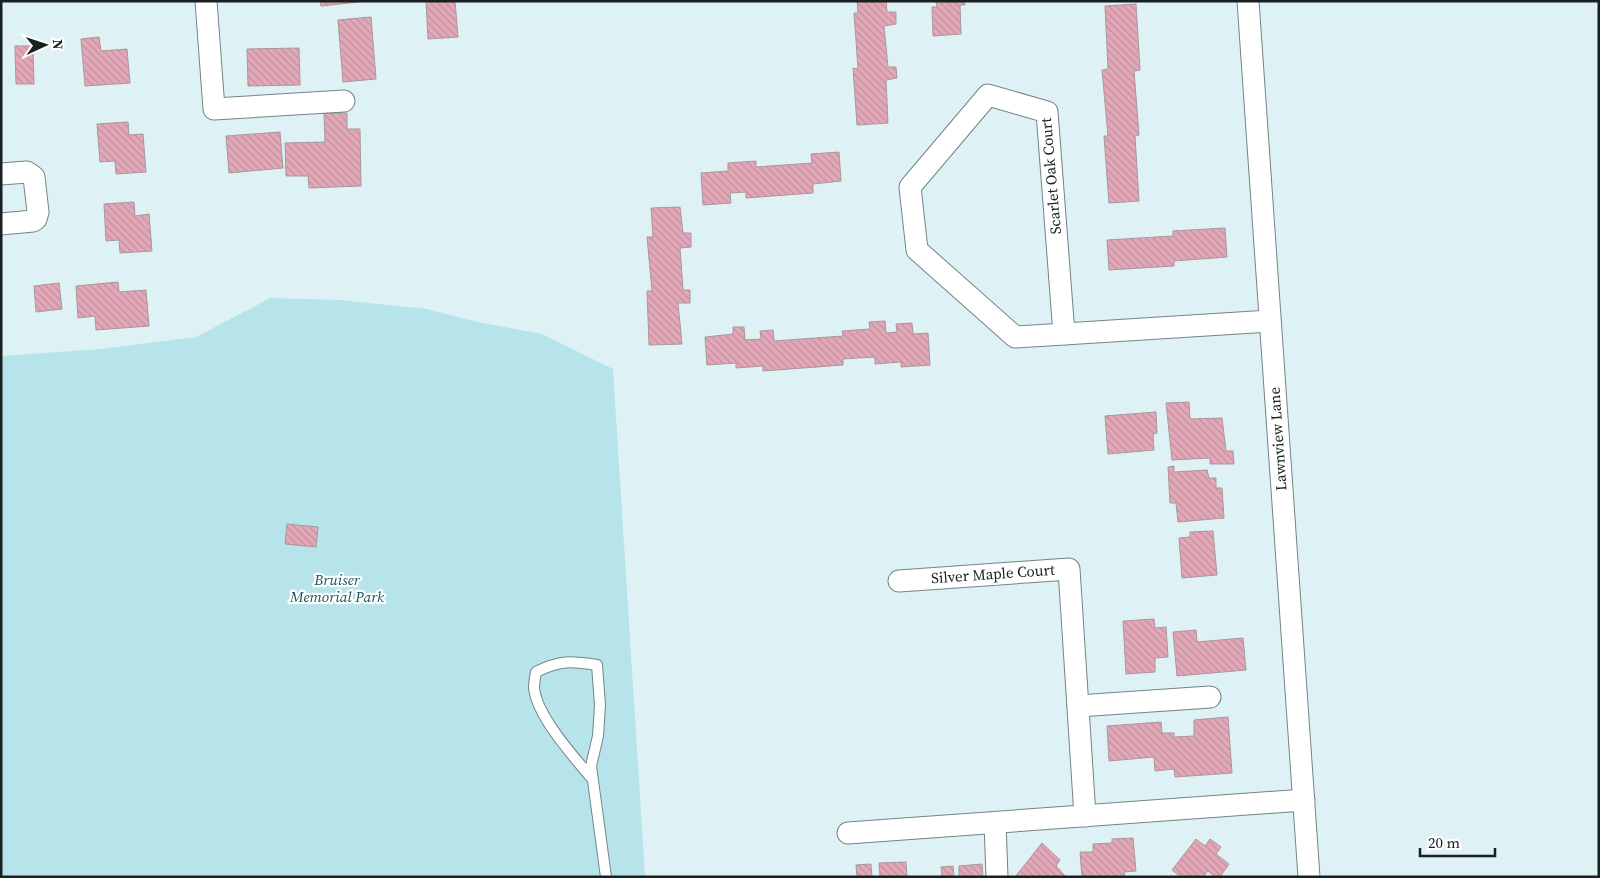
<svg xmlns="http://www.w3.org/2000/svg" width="1600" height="878" font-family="'Source Serif 4',serif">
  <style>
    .green { fill: #b7e3eb }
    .building { fill: url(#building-back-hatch); stroke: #a9979b }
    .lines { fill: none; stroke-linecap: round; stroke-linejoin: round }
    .service-casing { stroke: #728488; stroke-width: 12 }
    .minor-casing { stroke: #728488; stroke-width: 23 }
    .service { stroke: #fff; stroke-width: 10 }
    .minor { stroke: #fff; stroke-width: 21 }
    .labels { text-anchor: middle; stroke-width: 4.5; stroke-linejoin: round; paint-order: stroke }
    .street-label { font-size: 15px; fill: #182021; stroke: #fff }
    .park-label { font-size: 15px; font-style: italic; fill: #18545d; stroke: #fff }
  </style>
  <defs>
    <pattern id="building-back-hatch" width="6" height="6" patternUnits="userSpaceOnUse" patternTransform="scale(1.25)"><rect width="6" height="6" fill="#e3a8b7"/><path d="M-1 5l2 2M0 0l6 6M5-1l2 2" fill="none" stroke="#c2909d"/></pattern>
  </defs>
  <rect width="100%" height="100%" fill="#def2f6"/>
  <path class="green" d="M 270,298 L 340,300 L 427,309 L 478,322 L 542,334 L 613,369 L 645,877 L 1,877 L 1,356 L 101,349 L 196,337 Z"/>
  <g class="building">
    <path d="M 320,1 L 358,1 L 358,2 L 321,6 Z"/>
    <path d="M 426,1 L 455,1 L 458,37 L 428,39 Z"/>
    <path d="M 857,1 L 886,1 L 887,12 L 896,12 L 896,24 L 884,26 L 888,67 L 896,67 L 897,78 L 886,80 L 888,123 L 857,125 L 853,68 L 858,69 L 854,13 L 858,13 Z"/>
    <path d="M 936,1 L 964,1 L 965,5 L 960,5 L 961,34 L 933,36 L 932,7 L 937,7 Z"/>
    <path d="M 1136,4 L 1140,70 L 1134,71 L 1139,135 L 1135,136 L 1139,201 L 1109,203 L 1104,136 L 1108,136 L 1102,70 L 1108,69 L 1105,6 Z"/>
    <path d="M 371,17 L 376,79 L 343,82 L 338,20 Z"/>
    <path d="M 99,37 L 101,51 L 127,49 L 130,83 L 85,86 L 81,39 Z"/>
    <path d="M 15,46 L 33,46 L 34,84 L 16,84 Z"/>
    <path d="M 299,48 L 300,85 L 248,86 L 247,49 Z"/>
    <path d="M 324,113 L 347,113 L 347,129 L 360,129 L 361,186 L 309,188 L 308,176 L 286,176 L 285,143 L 325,142 Z"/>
    <path d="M 128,122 L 129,135 L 143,134 L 146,172 L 116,174 L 115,161 L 100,162 L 97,124 Z"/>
    <path d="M 280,132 L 283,168 L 229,173 L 226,136 Z"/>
    <path d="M 839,152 L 841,181 L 813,184 L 813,193 L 746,198 L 746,192 L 730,193 L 731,203 L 703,205 L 701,173 L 728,171 L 728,163 L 756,161 L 756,167 L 812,163 L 811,154 Z"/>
    <path d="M 134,202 L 135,216 L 149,214 L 152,251 L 120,253 L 119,240 L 106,241 L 104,204 Z"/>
    <path d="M 680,207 L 683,233 L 691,233 L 691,247 L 680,248 L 683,290 L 690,290 L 690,303 L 678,303 L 682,344 L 649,345 L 647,291 L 652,291 L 647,237 L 653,237 L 651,208 Z"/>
    <path d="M 1225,228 L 1227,257 L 1174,261 L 1174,266 L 1109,270 L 1107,240 L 1173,236 L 1173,231 Z"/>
    <path d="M 118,282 L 119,292 L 146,290 L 149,326 L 96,330 L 95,316 L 78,318 L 76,286 Z"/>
    <path d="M 59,283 L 62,309 L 36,312 L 34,286 Z"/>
    <path d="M 885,321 L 886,333 L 897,332 L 896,324 L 912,323 L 913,334 L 928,333 L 930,365 L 901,367 L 901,362 L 875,364 L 875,357 L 843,359 L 843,365 L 763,371 L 763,366 L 736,368 L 736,363 L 707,365 L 705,337 L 733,334 L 733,327 L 744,327 L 745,340 L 761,339 L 760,331 L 773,330 L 774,341 L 843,336 L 842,331 L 870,329 L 869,322 Z"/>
    <path d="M 1189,402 L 1190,419 L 1222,418 L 1226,451 L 1233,451 L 1234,464 L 1210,464 L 1210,458 L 1172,460 L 1166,403 Z"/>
    <path d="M 1156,412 L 1157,433 L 1153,434 L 1154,450 L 1108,454 L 1105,416 Z"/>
    <path d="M 1174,466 L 1174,472 L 1207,470 L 1209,478 L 1216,478 L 1216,488 L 1222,488 L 1224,518 L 1178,522 L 1176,503 L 1170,503 L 1168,467 Z"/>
    <path d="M 287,524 L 318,527 L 316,547 L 285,544 Z"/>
    <path d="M 1213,531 L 1217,575 L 1182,578 L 1179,538 L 1190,537 L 1190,532 Z"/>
    <path d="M 1154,619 L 1155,628 L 1166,627 L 1168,657 L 1155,658 L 1155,672 L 1126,674 L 1123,621 Z"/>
    <path d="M 1196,630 L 1197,642 L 1243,638 L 1246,670 L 1177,676 L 1173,632 Z"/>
    <path d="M 1228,717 L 1232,773 L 1175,777 L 1174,769 L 1155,771 L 1154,757 L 1109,761 L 1107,726 L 1161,722 L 1162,733 L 1174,733 L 1174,737 L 1194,736 L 1194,720 Z"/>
    <path d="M 1133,838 L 1136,871 L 1124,872 L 1125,877 L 1082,877 L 1080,852 L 1093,852 L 1093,844 L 1112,843 L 1112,839 Z"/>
    <path d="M 1196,839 L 1205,846 L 1210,839 L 1221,847 L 1216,854 L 1229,864 L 1220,877 L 1215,877 L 1208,871 L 1203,877 L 1181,877 L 1172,870 Z"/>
    <path d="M 1042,843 L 1060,860 L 1056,866 L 1066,877 L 1015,877 Z"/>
    <path d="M 906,862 L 907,877 L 880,877 L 879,863 Z"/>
    <path d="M 871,864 L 872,877 L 857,877 L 856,865 Z"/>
    <path d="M 982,864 L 983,877 L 959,877 L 959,866 Z"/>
    <path d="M 953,866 L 954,877 L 942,877 L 941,867 Z"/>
  </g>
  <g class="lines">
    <g class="service-casing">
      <path id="service" d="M 593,780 C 575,758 537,717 534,688 C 534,683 535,677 536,672 C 560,660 571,661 597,665 L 600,705 L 598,736 L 591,766 L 606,877"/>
    </g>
    <g class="minor-casing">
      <g id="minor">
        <path d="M 206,1 L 214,109 L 344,101"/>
        <path d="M 1248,1 L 1309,877"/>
        <path d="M 988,95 L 1047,112 L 1064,334 L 1015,337 L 917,250 L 910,187 Z"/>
        <path d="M 1,174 L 27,172 L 34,177 L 38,212 L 36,219 L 33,221 L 1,224"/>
        <path d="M 1064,334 L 1270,321"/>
        <path d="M 899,581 L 1069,569 L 1085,816"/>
        <path d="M 1078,706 L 1210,697"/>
        <path d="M 995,823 L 997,877"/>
        <path d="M 848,833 L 1304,800"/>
      </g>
    </g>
    <use href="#service" class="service"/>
    <use href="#minor" class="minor"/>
  </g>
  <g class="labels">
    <g class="street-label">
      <text transform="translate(1051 176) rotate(-95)" y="5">Scarlet Oak Court</text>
      <text transform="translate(1278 439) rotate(-94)" y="5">Lawnview Lane</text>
      <text transform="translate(993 574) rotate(-4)" y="5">Silver Maple Court</text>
    </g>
    <g class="park-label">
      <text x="337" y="585">Bruiser<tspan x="337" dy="17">Memorial Park</tspan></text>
    </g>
  </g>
  <rect width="1600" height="878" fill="none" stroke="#182021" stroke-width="5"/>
  <g transform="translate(45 45) rotate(87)" stroke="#ffffff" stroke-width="4" paint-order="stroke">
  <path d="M0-4L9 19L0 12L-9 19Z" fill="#182021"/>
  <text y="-8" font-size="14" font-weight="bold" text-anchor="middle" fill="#182021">N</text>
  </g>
  <path d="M1420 848v8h75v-8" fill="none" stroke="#182021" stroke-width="2.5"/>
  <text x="1428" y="848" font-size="15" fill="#182021" stroke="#ffffff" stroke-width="4" paint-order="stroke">20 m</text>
</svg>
